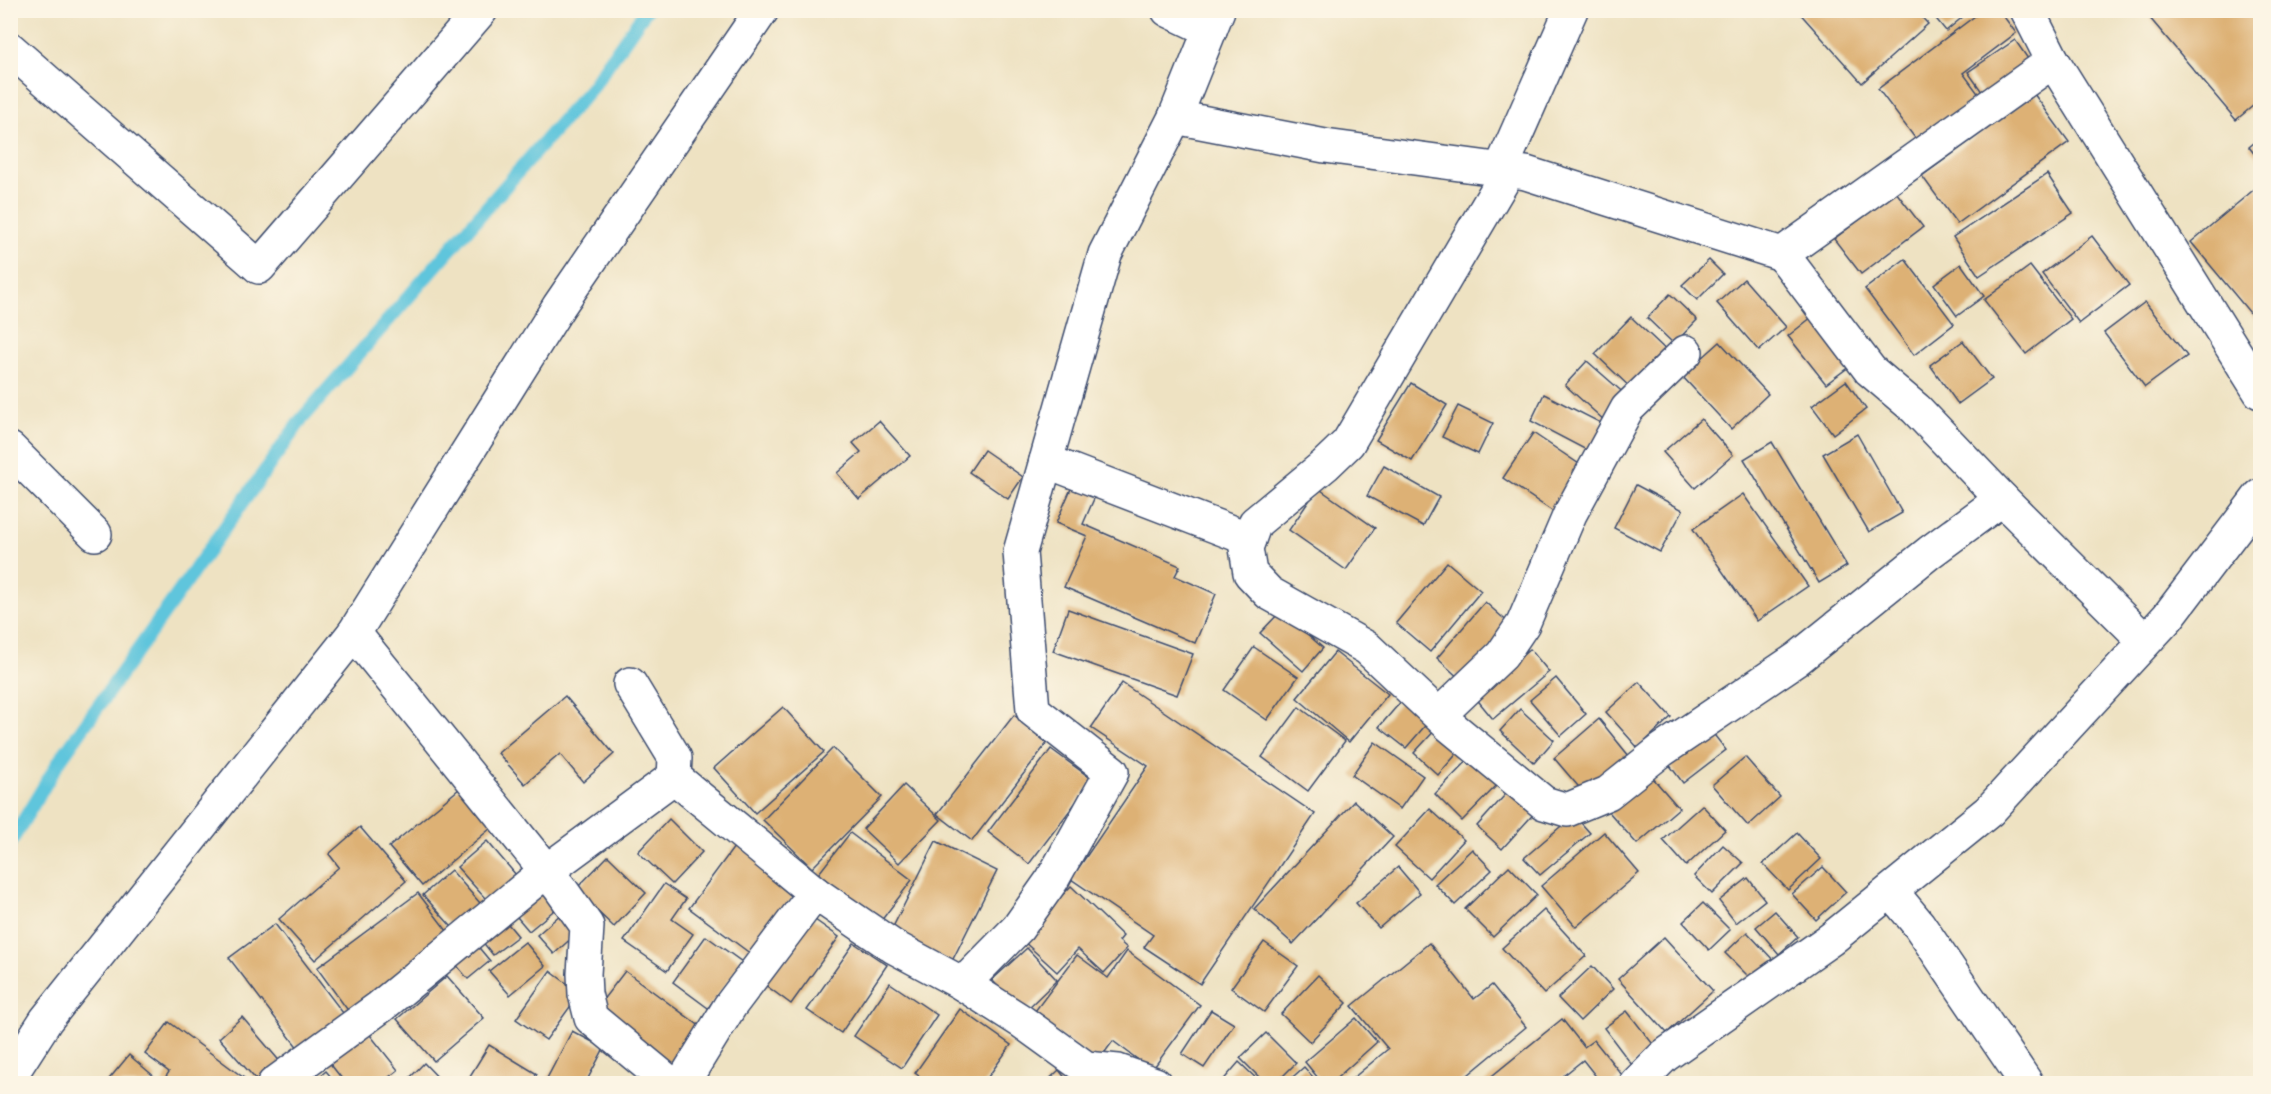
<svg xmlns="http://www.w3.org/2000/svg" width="2271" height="1094" font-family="Mynerve,sans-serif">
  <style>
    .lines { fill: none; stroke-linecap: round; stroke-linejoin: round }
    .stream { stroke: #5fc5dc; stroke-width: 14 }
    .building { fill: #ddb175 }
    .minor-casing { stroke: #3b4a6d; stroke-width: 36 }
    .tertiary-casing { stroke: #3b4a6d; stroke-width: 36 }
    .minor { stroke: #fff; stroke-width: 33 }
    .tertiary { stroke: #fff; stroke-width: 33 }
  </style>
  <rect width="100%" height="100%" fill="#fcf5e5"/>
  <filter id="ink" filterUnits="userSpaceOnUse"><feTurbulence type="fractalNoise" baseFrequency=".0167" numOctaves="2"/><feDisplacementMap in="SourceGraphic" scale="12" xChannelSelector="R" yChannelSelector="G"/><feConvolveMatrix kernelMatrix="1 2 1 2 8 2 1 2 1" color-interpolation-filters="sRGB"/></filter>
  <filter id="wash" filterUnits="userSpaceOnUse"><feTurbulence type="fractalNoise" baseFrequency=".008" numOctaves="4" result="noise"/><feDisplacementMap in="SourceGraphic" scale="24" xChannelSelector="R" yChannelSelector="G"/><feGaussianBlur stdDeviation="1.35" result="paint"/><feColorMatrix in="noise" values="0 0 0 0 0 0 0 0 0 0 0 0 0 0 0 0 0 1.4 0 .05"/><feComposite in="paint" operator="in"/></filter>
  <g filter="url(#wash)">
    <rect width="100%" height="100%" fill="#eee2c2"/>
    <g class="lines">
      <path class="stream" d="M 10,843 L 60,760 L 301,420 L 592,87 L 646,10"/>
    </g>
    <g id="blocks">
      <g class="building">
        <path d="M 1797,10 L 1915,10 L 1928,24 L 1862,83 Z"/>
        <path d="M 1929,10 L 1971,10 L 1946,31 Z"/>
        <path d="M 1983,10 L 1999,10 L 2016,33 L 1963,73 L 1980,96 L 1918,142 L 1878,89 Z"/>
        <path d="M 2157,10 L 2260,10 L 2260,100 L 2236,120 L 2149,17 Z"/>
        <path d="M 2015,40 L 2033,66 L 1987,99 L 1968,72 Z"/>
        <path d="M 2034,94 L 2069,142 L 1957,224 L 1922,176 Z"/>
        <path d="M 2260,138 L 2260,161 L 2249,147 Z"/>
        <path d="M 2047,174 L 2073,213 L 1979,276 L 1953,237 Z"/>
        <path d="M 2257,187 L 2260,191 L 2260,325 L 2191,242 Z"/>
        <path d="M 1896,192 L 1923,227 L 1861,274 L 1834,239 Z"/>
        <path d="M 2092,236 L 2129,285 L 2079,323 L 2042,274 Z"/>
        <path d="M 1905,259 L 1954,324 L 1914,355 L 1865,289 Z"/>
        <path d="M 1709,260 L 1723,274 L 1697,300 L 1682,285 Z"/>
        <path d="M 1961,264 L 1984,296 L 1957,316 L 1934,284 Z"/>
        <path d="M 2030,266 L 2071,319 L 2026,354 L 1984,300 Z"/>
        <path d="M 1744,279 L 1786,327 L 1759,351 L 1717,303 Z"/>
        <path d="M 1670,294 L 1697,320 L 1674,344 L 1647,318 Z"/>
        <path d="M 2145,302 L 2187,356 L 2145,387 L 2104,333 Z"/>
        <path d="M 1631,317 L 1669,353 L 1633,390 L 1595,354 Z"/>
        <path d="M 1812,317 L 1850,366 L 1826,384 L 1788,336 Z"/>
        <path d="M 1963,341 L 1992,379 L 1958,404 L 1930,365 Z"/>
        <path d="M 1720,342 L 1768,394 L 1731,429 L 1682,376 Z"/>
        <path d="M 1587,361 L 1627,396 L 1605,421 L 1565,385 Z"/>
        <path d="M 1846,381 L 1866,409 L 1833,434 L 1812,406 Z"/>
        <path d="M 1411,383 L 1447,405 L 1412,461 L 1376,440 Z"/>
        <path d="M 1544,394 L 1607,426 L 1594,454 L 1531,421 Z"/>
        <path d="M 1458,406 L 1493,423 L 1478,454 L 1442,437 Z"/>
        <path d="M 1701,419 L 1733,455 L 1695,488 L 1663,452 Z"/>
        <path d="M 879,421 L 910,456 L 859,499 L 837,473 L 861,452 L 853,443 Z"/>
        <path d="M 1533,433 L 1585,468 L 1555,513 L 1503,478 Z"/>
        <path d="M 1857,434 L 1902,513 L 1869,532 L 1823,454 Z"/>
        <path d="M 1772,442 L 1847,566 L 1819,583 L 1744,459 Z"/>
        <path d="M 984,450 L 1023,477 L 1008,499 L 969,472 Z"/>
        <path d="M 1384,466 L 1439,497 L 1423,526 L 1367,496 Z"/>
        <path d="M 1077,475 L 1100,485 L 1083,524 L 1180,566 L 1175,576 L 1216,594 L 1195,643 L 1064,587 L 1087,536 L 1056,523 Z"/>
        <path d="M 1636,485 L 1683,510 L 1660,552 L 1614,528 Z"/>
        <path d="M 1318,488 L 1375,528 L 1346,570 L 1289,530 Z"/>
        <path d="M 1743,494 L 1808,586 L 1757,621 L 1693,529 Z"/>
        <path d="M 1447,562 L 1481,591 L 1430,652 L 1396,623 Z"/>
        <path d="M 1485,602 L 1511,625 L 1462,681 L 1437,658 Z"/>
        <path d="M 1068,609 L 1193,654 L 1177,695 L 1053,651 Z"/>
        <path d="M 1281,611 L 1323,648 L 1303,671 L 1260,633 Z"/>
        <path d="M 1254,647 L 1298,677 L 1267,720 L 1224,690 Z"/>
        <path d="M 1530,649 L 1549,672 L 1493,719 L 1475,697 Z"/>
        <path d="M 1335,652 L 1388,694 L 1349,742 L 1297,698 Z"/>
        <path d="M 1556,678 L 1586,714 L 1561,736 L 1530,700 Z"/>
        <path d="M 1639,682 L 1671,717 L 1638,748 L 1606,712 Z"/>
        <path d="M 1122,683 L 1315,814 L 1200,984 L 1144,947 L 1153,935 L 1071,879 L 1148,766 L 1091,728 Z"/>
        <path d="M 565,696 L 614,754 L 583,782 L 560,754 L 525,784 L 498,753 Z"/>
        <path d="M 1404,698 L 1430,720 L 1406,748 L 1379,727 Z"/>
        <path d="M 783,707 L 824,752 L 755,813 L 714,768 Z"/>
        <path d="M 1299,707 L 1345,741 L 1308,791 L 1262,757 Z"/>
        <path d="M 1520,709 L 1554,740 L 1534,763 L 1500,731 Z"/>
        <path d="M 1014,715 L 1048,742 L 972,841 L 937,814 Z"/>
        <path d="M 1599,719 L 1629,756 L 1584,793 L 1554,758 Z"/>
        <path d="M 1708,727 L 1726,750 L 1683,783 L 1665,759 Z"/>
        <path d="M 1437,728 L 1461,749 L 1438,775 L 1414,753 Z"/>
        <path d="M 1375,742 L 1423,776 L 1400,809 L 1352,775 Z"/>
        <path d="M 833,748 L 882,797 L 812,868 L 763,820 Z"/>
        <path d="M 1051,749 L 1093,780 L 1029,864 L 988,832 Z"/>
        <path d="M 1474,754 L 1501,781 L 1462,821 L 1435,794 Z"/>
        <path d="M 1745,757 L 1780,797 L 1748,826 L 1712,785 Z"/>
        <path d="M 1651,776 L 1679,808 L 1637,844 L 1609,812 Z"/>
        <path d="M 465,784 L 497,823 L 422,886 L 389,847 Z"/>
        <path d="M 904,785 L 941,820 L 899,863 L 863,829 Z"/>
        <path d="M 1514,785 L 1539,808 L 1502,849 L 1477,826 Z"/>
        <path d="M 1354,801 L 1393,837 L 1293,944 L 1254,909 Z"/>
        <path d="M 1702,805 L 1725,830 L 1686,866 L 1663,840 Z"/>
        <path d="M 1430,809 L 1464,840 L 1429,878 L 1395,847 Z"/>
        <path d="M 1574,815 L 1590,833 L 1540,875 L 1524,858 Z"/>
        <path d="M 669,819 L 702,852 L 672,884 L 638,852 Z"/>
        <path d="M 360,827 L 406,881 L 315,960 L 279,919 L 339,867 L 329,854 Z"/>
        <path d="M 1604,832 L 1639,873 L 1576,927 L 1541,886 Z"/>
        <path d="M 850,833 L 912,880 L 878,925 L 816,877 Z"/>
        <path d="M 1797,833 L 1821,859 L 1788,890 L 1763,864 Z"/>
        <path d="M 487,841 L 522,882 L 493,907 L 457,867 Z"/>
        <path d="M 936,841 L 997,871 L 951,963 L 890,933 Z"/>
        <path d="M 737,843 L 799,889 L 751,954 L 689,908 Z"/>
        <path d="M 1723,845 L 1743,863 L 1712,894 L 1694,876 Z"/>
        <path d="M 1472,849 L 1492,870 L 1455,905 L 1435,884 Z"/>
        <path d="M 608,856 L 646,893 L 614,927 L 575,890 Z"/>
        <path d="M 1509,866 L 1537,895 L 1493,937 L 1465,909 Z"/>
        <path d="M 1398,867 L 1420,893 L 1379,928 L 1356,903 Z"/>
        <path d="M 1823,867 L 1846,892 L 1816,920 L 1792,894 Z"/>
        <path d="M 451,870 L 487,911 L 460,936 L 423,895 Z"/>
        <path d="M 1748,878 L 1765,900 L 1736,923 L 1719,901 Z"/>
        <path d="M 664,884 L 686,899 L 672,919 L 693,934 L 667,971 L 624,941 Z"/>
        <path d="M 1071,886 L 1123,936 L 1119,941 L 1127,948 L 1104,973 L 1078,949 L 1057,972 L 1021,939 Z"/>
        <path d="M 541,887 L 558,907 L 529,931 L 512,911 Z"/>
        <path d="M 418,893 L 454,940 L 352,1016 L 317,968 Z"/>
        <path d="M 1703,903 L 1730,930 L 1709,950 L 1683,922 Z"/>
        <path d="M 1544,910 L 1586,956 L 1544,994 L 1502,948 Z"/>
        <path d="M 1775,911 L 1798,937 L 1779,954 L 1756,927 Z"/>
        <path d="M 561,914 L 577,933 L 554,954 L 537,935 Z"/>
        <path d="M 808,915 L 839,937 L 791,1004 L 760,981 Z"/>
        <path d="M 503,918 L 518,936 L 493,955 L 478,936 Z"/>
        <path d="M 275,924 L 350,1022 L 305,1057 L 229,958 Z"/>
        <path d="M 1747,932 L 1775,962 L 1754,982 L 1725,953 Z"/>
        <path d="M 706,936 L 742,962 L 708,1008 L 673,982 Z"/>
        <path d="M 1664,937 L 1713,991 L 1667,1033 L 1618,979 Z"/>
        <path d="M 525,942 L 545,966 L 510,995 L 489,971 Z"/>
        <path d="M 1264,942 L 1298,966 L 1264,1012 L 1231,988 Z"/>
        <path d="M 475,943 L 490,961 L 468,979 L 454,962 Z"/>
        <path d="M 854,943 L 887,965 L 841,1033 L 807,1010 Z"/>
        <path d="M 1429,943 L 1474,999 L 1492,985 L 1526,1027 L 1457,1084 L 1346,1084 L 1388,1049 L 1352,1006 Z"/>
        <path d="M 1027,948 L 1057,980 L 1023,1013 L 992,980 Z"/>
        <path d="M 1127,951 L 1200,1005 L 1152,1070 L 1113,1041 L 1097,1063 L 1032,1015 L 1077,955 L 1108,978 Z"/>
        <path d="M 1592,966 L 1613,989 L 1580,1021 L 1558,998 Z"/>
        <path d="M 550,971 L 580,993 L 546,1040 L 516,1019 Z"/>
        <path d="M 625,971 L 701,1027 L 673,1066 L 595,1010 Z"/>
        <path d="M 1318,975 L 1347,1003 L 1310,1042 L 1281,1014 Z"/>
        <path d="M 447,976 L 484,1018 L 434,1061 L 397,1019 Z"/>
        <path d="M 890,983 L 937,1015 L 902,1068 L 854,1036 Z"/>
        <path d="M 960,1009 L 1011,1045 L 983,1084 L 930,1084 L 915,1073 Z"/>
        <path d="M 1211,1010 L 1234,1024 L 1204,1068 L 1182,1054 Z"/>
        <path d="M 1627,1011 L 1656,1048 L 1632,1065 L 1604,1028 Z"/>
        <path d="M 242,1017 L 282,1064 L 259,1083 L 219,1038 Z"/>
        <path d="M 1356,1018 L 1377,1042 L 1330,1084 L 1323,1084 L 1305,1062 Z"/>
        <path d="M 1562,1019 L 1584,1047 L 1594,1040 L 1622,1075 L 1612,1084 L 1602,1084 L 1583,1060 L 1553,1084 L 1482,1084 Z"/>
        <path d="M 169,1022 L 252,1084 L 161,1084 L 169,1072 L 145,1054 Z"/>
        <path d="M 363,1026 L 398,1070 L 380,1084 L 346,1084 L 325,1057 Z"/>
        <path d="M 572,1031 L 604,1048 L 585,1084 L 544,1084 Z"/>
        <path d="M 1266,1033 L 1296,1063 L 1275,1084 L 1266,1084 L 1240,1058 Z"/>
        <path d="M 489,1045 L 537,1074 L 531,1084 L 465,1084 Z"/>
        <path d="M 129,1055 L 156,1078 L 151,1084 L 105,1084 Z"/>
        <path d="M 1239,1062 L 1262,1084 L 1220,1084 Z"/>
        <path d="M 424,1063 L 444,1084 L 404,1084 Z"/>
        <path d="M 1304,1067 L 1319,1084 L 1285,1084 Z"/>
        <path d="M 1059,1070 L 1070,1084 L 1044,1084 Z"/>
        <path d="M 326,1071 L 337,1084 L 311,1084 Z"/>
      </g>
    </g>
  </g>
  <g filter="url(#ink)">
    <use href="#blocks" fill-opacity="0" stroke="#3b4a6d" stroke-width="1.5"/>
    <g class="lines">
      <g class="minor-casing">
        <g id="minor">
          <path d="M 1168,10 L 1210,30"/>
          <path d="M 10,49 L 259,267 L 481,10"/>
          <path d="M 1175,117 L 1325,146 L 1526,173 L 1782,254 L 2053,61"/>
          <path d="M 1501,169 L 1571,10"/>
          <path d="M 1509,170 L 1348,443 L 1325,465 L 1255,523 L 1246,548 L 1250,573 L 1269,593 L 1367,648 L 1449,725 L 1544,803 L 1567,810 L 1608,793 L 1662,750 L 1797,659 L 1930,552 L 2002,499 L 2145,641"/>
          <path d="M 1782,254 L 1870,370 L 1916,409 L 2002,499"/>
          <path d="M 10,449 L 95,534"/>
          <path d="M 1046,461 L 1249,539"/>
          <path d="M 354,633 L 560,888 L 587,926 L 584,974 L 585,994 L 591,1018 L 671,1084"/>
          <path d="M 630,684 L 675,758 L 674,777 L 815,893"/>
          <path d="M 1439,715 L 1502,655 L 1523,624 L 1570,514 L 1627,409 L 1686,352"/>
          <path d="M 1891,891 L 1919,925 L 2027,1084"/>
          <path d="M 963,984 L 1018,928 L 1052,880 L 1112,772 L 1033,710 L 1020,552 L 1105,254 L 1175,117 L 1218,10"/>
          <path d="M 10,1076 L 46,1020 L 354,633 L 559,306 L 762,10"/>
          <path d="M 274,1084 L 380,1007 L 545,872 L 674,777"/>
          <path d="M 682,1084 L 730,1006 L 815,893 L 894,947 L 963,984 L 1021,1021 L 1086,1068 L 1118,1071 L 1155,1084"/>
        </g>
      </g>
      <g class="tertiary-casing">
        <g id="tertiary">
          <path d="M 2027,10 L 2053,61 L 2260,392"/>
          <path d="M 1636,1084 L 1664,1056 L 1831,939 L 1989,811 L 2168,617 L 2260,496"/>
        </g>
      </g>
      <use href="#minor" class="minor"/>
      <use href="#tertiary" class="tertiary"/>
    </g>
  </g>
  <rect width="2271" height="1094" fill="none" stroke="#fcf5e5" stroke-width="36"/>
</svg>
